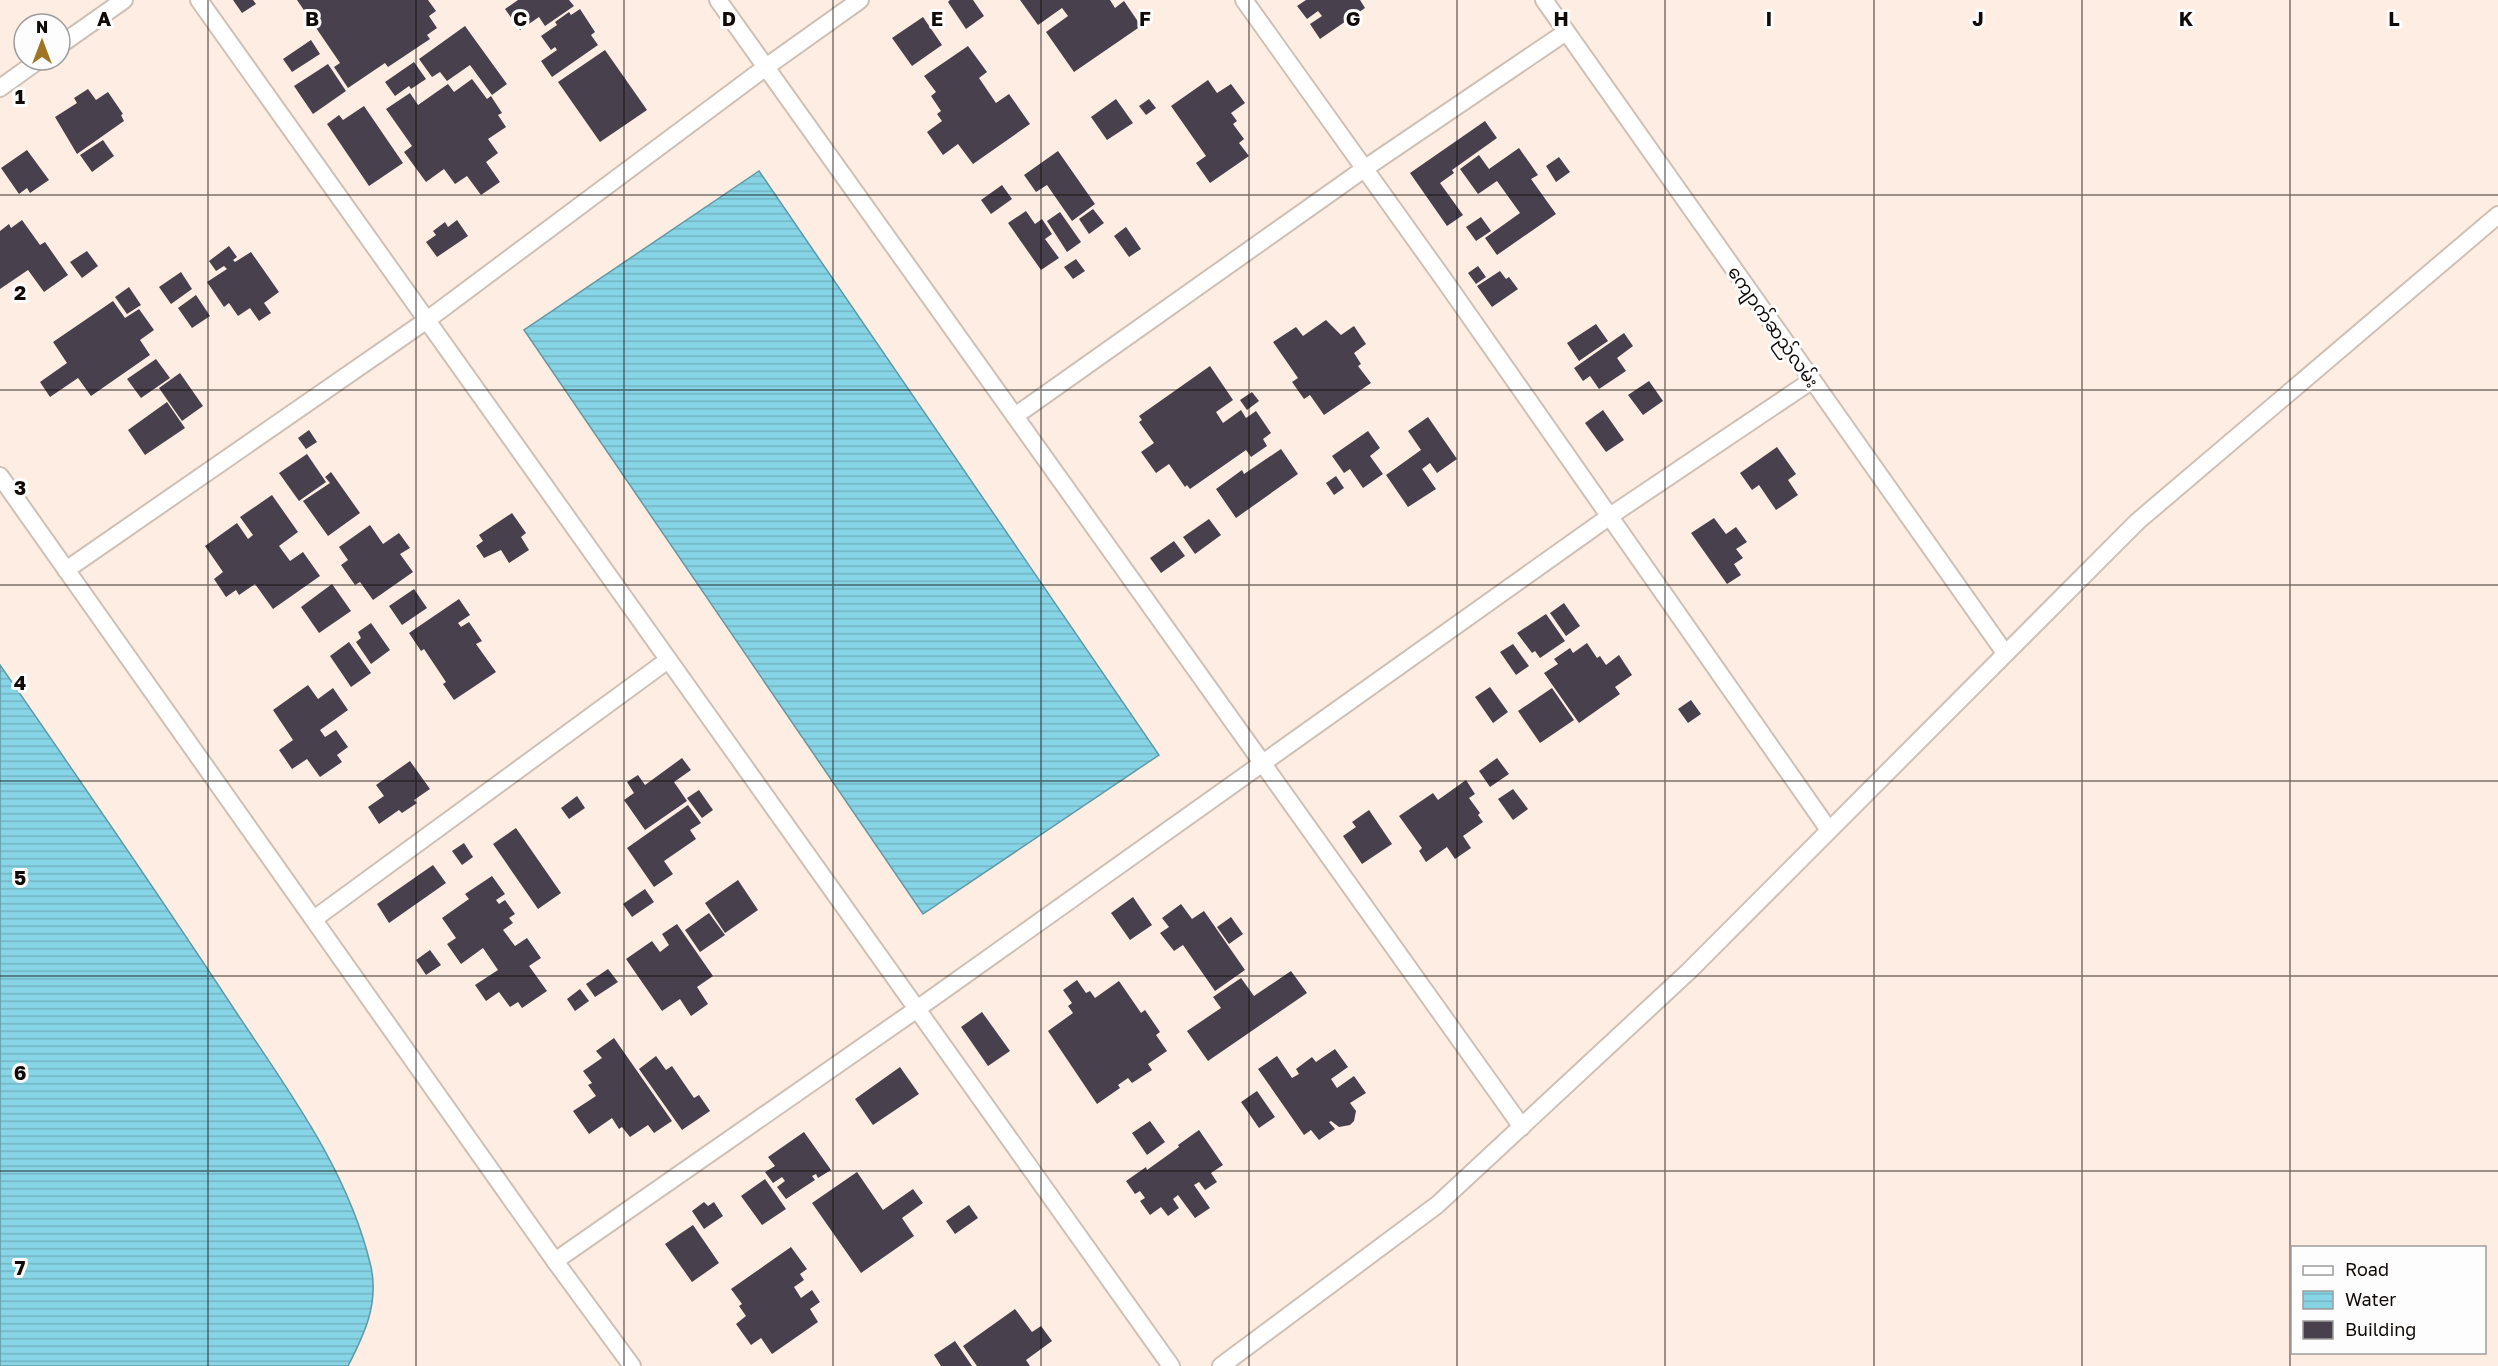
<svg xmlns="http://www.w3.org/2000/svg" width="2498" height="1366" font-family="'Golos Text','Noto Sans Myanmar',sans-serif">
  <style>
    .water { fill: url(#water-rules); stroke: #6398a3; stroke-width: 1.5 }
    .building { fill: #48404c }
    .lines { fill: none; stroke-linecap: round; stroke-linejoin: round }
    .street-casing { stroke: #cfc0b5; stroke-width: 20 }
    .street { stroke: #fff; stroke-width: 16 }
    .grid { fill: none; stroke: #100b08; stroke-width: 1.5; stroke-opacity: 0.55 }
    .labels { text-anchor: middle; stroke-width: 6; stroke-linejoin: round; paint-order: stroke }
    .street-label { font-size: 18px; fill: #100b08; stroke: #fdfdfd }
    .grid-label { font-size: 20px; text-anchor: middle; font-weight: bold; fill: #100b08; stroke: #fdfdfd; stroke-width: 6; stroke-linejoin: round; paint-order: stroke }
  </style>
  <defs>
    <pattern id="water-rules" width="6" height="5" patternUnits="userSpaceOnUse" patternTransform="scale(1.5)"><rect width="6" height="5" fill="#86d4e5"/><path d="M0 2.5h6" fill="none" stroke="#73b5c3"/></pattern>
  </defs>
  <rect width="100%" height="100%" fill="#fdede2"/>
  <g class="water">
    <path d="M 759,171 L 1159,755 L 923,914 L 524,330 Z"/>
    <path d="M 0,665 C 79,779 158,893 234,1009 C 288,1090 349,1171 371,1267 C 379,1304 364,1335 348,1366 L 0,1366 Z"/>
  </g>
  <g class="building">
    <path d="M 233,0 L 253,0 L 256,4 L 242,13 Z"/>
    <path d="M 297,0 L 428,0 L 436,11 L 429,16 L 437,28 L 427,35 L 430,39 L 388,67 L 385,63 L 348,88 L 334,67 L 340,63 Z"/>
    <path d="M 518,0 L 569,0 L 574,6 L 545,26 L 539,17 L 520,30 L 505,9 Z"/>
    <path d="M 950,0 L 973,0 L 984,16 L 966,29 L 948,2 Z"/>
    <path d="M 1020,0 L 1110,0 L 1115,8 L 1124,1 L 1141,26 L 1074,72 L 1046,32 L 1068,16 L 1062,8 L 1038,25 Z"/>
    <path d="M 1306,0 L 1360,0 L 1365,8 L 1320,39 L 1310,24 L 1322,16 L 1318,11 L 1307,19 L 1297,6 Z"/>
    <path d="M 580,9 L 595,32 L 591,35 L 598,45 L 552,77 L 541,61 L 557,50 L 555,47 L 551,50 L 541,36 L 557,25 L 555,22 L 569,12 L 571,15 Z"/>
    <path d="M 923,17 L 942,45 L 912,66 L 892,38 Z"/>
    <path d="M 465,26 L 507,84 L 492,95 L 470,65 L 447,81 L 440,72 L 432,77 L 419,59 Z"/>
    <path d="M 311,40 L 320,54 L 292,72 L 283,59 Z"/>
    <path d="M 968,46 L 987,72 L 979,78 L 996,103 L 1009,94 L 1030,124 L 973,164 L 958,144 L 943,155 L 927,132 L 942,121 L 937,114 L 941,111 L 931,96 L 936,92 L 924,76 Z"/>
    <path d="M 605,50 L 647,110 L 600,142 L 558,82 Z"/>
    <path d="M 414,62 L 426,79 L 411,89 L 409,86 L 395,96 L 385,82 Z"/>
    <path d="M 328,64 L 346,91 L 313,114 L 294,86 Z"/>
    <path d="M 472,79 L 487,99 L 491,96 L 502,113 L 498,115 L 506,127 L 488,139 L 498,153 L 486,162 L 500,182 L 481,195 L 467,176 L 455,184 L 444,169 L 426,182 L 404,152 L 412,146 L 386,109 L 410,93 L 418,105 L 448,84 L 454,92 Z"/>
    <path d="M 1208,80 L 1217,93 L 1231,84 L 1245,103 L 1231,113 L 1237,121 L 1233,124 L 1244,139 L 1239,143 L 1249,156 L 1210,183 L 1196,163 L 1206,156 L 1171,106 Z"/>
    <path d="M 88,89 L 96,100 L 108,92 L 123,114 L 121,115 L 124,121 L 77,154 L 55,117 L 77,103 L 74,98 Z"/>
    <path d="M 1116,99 L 1133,123 L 1107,140 L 1091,117 Z"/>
    <path d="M 1149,99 L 1156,108 L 1146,115 L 1139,106 Z"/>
    <path d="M 364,106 L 403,163 L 369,186 L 327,124 L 339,115 L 343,120 Z"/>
    <path d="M 1485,121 L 1497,138 L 1452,170 L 1454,173 L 1440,183 L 1463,215 L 1447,226 L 1410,173 Z"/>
    <path d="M 103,140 L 114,156 L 92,172 L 80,155 Z"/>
    <path d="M 1519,148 L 1538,175 L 1531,179 L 1556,214 L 1497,255 L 1485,238 L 1520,213 L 1497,181 L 1478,194 L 1460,169 L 1479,155 L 1489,169 Z"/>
    <path d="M 27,150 L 49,180 L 30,193 L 27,188 L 19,194 L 1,168 Z"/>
    <path d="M 1058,151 L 1095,204 L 1072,221 L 1047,185 L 1036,192 L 1024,175 Z"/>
    <path d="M 1559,157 L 1570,172 L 1556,182 L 1546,166 Z"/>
    <path d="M 1002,185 L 1012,199 L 991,214 L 981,200 Z"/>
    <path d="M 1093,209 L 1104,223 L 1089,234 L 1079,219 Z"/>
    <path d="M 1026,211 L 1035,224 L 1042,219 L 1052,234 L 1045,239 L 1059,258 L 1041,270 L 1008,223 Z"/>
    <path d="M 1060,212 L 1081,242 L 1067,252 L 1047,221 Z"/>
    <path d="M 1481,217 L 1491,231 L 1476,241 L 1466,227 Z"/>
    <path d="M 22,220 L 40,245 L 45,242 L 68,275 L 44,292 L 28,270 L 0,289 L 0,231 L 9,224 L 11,228 Z"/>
    <path d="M 457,220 L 468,236 L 437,257 L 426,242 L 436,235 L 433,231 L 445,222 L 448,227 Z"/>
    <path d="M 1126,227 L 1141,249 L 1129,257 L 1114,236 Z"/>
    <path d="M 229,246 L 237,257 L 233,260 L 235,262 L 251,252 L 279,292 L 264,303 L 271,313 L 259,321 L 250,308 L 238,316 L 229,303 L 224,307 L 207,282 L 227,269 L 224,266 L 216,271 L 209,261 Z"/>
    <path d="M 87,251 L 98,266 L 82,278 L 70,262 Z"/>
    <path d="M 1076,259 L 1085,271 L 1073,279 L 1064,267 Z"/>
    <path d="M 1478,266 L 1486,277 L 1476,284 L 1468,273 Z"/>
    <path d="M 1500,271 L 1506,279 L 1509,277 L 1518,289 L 1492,307 L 1477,286 Z"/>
    <path d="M 181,272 L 192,289 L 171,304 L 159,287 Z"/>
    <path d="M 129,287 L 141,305 L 127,314 L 115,297 Z"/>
    <path d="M 196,295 L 210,316 L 192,328 L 178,308 Z"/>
    <path d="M 113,301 L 125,318 L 139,309 L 154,330 L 140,340 L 150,355 L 91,396 L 78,378 L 50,397 L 40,382 L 67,363 L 53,342 Z"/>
    <path d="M 1326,320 L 1341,335 L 1354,326 L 1366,344 L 1354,353 L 1361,364 L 1358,366 L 1371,383 L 1324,415 L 1310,395 L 1304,399 L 1292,382 L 1298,378 L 1273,342 L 1296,327 L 1303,336 Z"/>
    <path d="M 1596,324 L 1608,341 L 1579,361 L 1567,343 Z"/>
    <path d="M 1624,333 L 1633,346 L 1617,358 L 1626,371 L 1599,389 L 1590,376 L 1583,381 L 1574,368 Z"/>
    <path d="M 156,359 L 170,378 L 141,398 L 127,379 Z"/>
    <path d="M 1210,366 L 1233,400 L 1216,412 L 1223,423 L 1241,410 L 1246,418 L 1256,411 L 1271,433 L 1263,439 L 1267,446 L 1251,457 L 1246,450 L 1190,489 L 1187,485 L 1185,487 L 1169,464 L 1156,473 L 1141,452 L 1154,443 L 1139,422 L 1142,420 L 1139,416 Z"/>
    <path d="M 180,373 L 203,406 L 182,421 L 159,388 Z"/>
    <path d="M 1649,381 L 1663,401 L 1643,415 L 1628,395 Z"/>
    <path d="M 1252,392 L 1259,401 L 1247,410 L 1240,400 Z"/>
    <path d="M 167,402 L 185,428 L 145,455 L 128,430 Z"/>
    <path d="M 1603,410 L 1624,440 L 1606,452 L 1585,423 Z"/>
    <path d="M 1428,417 L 1457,459 L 1437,473 L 1430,463 L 1422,469 L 1436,489 L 1408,507 L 1386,475 L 1421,450 L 1408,431 Z"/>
    <path d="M 309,430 L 317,442 L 306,449 L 298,438 Z"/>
    <path d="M 1368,431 L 1380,448 L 1370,456 L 1383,474 L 1363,488 L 1350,469 L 1344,473 L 1332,456 Z"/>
    <path d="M 1777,447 L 1796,474 L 1788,480 L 1798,495 L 1776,510 L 1759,485 L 1752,490 L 1740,473 Z"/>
    <path d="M 1281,449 L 1298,474 L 1236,518 L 1216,489 L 1242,470 L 1244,474 Z"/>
    <path d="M 307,454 L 326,482 L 299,501 L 279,473 Z"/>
    <path d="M 331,472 L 360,513 L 328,536 L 303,501 L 330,483 L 325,477 Z"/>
    <path d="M 1336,476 L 1344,488 L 1334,495 L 1326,483 Z"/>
    <path d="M 272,495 L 298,532 L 279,546 L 290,561 L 303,552 L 320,576 L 273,609 L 255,584 L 239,595 L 236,590 L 226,597 L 214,579 L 223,572 L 205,546 L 237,523 L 248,539 L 253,535 L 240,517 Z"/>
    <path d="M 512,513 L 526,533 L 521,537 L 529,550 L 509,563 L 501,550 L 484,558 L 476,546 L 483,541 L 479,535 Z"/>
    <path d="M 1714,518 L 1726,534 L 1736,527 L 1747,542 L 1736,549 L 1743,558 L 1734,564 L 1741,575 L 1727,584 L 1691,533 Z"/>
    <path d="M 1209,519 L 1221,535 L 1195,554 L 1183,537 Z"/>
    <path d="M 370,525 L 383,544 L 399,533 L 410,548 L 400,554 L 413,572 L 373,600 L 360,582 L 355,585 L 341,565 L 348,560 L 339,547 Z"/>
    <path d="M 1174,541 L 1185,556 L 1161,573 L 1150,558 Z"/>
    <path d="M 332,584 L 351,611 L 319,633 L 301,607 Z"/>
    <path d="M 414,589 L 427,608 L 402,625 L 389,606 Z"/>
    <path d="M 459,599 L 470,615 L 458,623 L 461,627 L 469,622 L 482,641 L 476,644 L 496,672 L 454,700 L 443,684 L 446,682 L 424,649 L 421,651 L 409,633 Z"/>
    <path d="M 1564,603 L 1580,626 L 1566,636 L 1550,613 Z"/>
    <path d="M 1546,614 L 1565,641 L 1540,658 L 1535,651 L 1532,653 L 1517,633 Z"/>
    <path d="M 371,623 L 390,650 L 371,664 L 356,642 L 361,638 L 358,632 Z"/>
    <path d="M 349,642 L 371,673 L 351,687 L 330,656 Z"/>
    <path d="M 1587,643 L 1597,658 L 1600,656 L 1606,665 L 1619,655 L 1632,675 L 1615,687 L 1620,694 L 1579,723 L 1544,673 L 1558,664 L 1554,659 L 1570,648 L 1573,653 Z"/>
    <path d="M 1513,644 L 1529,666 L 1516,675 L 1500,652 Z"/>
    <path d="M 308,685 L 318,699 L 333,688 L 348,710 L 320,730 L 325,737 L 336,730 L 348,747 L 337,755 L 342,762 L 320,777 L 307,759 L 292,769 L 279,750 L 293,740 L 273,710 Z"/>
    <path d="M 1490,687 L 1508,712 L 1493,723 L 1475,697 Z"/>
    <path d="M 1552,688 L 1574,720 L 1540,743 L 1518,711 Z"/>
    <path d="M 1691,700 L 1701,714 L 1688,723 L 1678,709 Z"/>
    <path d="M 682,758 L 691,770 L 674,782 L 687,801 L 645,830 L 624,800 L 634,793 L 627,782 L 638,775 L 645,785 Z"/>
    <path d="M 1497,758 L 1509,774 L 1490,787 L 1479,771 Z"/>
    <path d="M 410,761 L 430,789 L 414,800 L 417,803 L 402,813 L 399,810 L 379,824 L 368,807 L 384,796 L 376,785 Z"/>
    <path d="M 1466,780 L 1475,794 L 1469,798 L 1480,813 L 1478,815 L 1483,822 L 1463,836 L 1471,848 L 1455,859 L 1447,847 L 1426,862 L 1419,851 L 1422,848 L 1399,816 L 1433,793 L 1438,800 Z"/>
    <path d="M 1513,789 L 1528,809 L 1513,820 L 1498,799 Z"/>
    <path d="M 699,790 L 713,810 L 702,818 L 687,798 Z"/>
    <path d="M 577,796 L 585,808 L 569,819 L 561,808 Z"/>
    <path d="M 688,805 L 701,823 L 690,830 L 696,839 L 664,861 L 673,874 L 654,887 L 627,848 Z"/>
    <path d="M 1369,810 L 1392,844 L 1362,864 L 1343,836 L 1356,827 L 1352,822 Z"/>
    <path d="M 516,828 L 561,893 L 538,909 L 493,844 Z"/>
    <path d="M 464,843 L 473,857 L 462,865 L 452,851 Z"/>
    <path d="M 433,865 L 446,883 L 389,923 L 377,904 Z"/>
    <path d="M 492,876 L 505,894 L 496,900 L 499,904 L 505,900 L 515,914 L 509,918 L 513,923 L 503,930 L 515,946 L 527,938 L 541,958 L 529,966 L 547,991 L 522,1008 L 518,1002 L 510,1007 L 499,992 L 486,1001 L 475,985 L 498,970 L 483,948 L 461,964 L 447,944 L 456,938 L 442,918 L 469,899 L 465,894 Z"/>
    <path d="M 738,880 L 758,910 L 725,933 L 705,903 Z"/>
    <path d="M 645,889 L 654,902 L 632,917 L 623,904 Z"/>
    <path d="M 1133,897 L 1152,925 L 1130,940 L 1111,913 Z"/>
    <path d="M 1181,904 L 1192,919 L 1204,911 L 1245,970 L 1215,991 L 1183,945 L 1174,951 L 1160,933 L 1169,927 L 1162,918 Z"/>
    <path d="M 709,913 L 725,935 L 700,952 L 685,930 Z"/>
    <path d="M 1231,917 L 1243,934 L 1229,944 L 1217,927 Z"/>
    <path d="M 677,924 L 713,976 L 697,987 L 708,1004 L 691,1016 L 680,999 L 662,1011 L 626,959 L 652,941 L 660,952 L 669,945 L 662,934 Z"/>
    <path d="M 430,950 L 441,965 L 426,975 L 416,960 Z"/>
    <path d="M 608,969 L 618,982 L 595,997 L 586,984 Z"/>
    <path d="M 1291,971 L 1307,993 L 1208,1061 L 1187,1031 L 1221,1008 L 1213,997 L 1241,978 L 1254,996 Z"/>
    <path d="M 1077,980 L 1086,993 L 1090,991 L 1095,998 L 1119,981 L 1141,1013 L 1145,1010 L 1160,1032 L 1156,1035 L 1167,1051 L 1148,1064 L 1152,1070 L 1132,1083 L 1128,1078 L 1118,1085 L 1120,1088 L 1097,1104 L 1048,1031 L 1073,1013 L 1068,1006 L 1072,1003 L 1063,990 Z"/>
    <path d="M 580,989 L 589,1001 L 575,1011 L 567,999 Z"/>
    <path d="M 982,1012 L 1010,1051 L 988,1066 L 961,1027 Z"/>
    <path d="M 614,1038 L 672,1121 L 654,1133 L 648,1125 L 630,1137 L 622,1127 L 619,1129 L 612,1118 L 589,1134 L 573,1111 L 596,1096 L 588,1085 L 592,1083 L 583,1071 L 602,1058 L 596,1051 Z"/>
    <path d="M 1335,1049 L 1348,1067 L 1331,1079 L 1337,1088 L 1354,1076 L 1366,1093 L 1350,1103 L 1356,1111 L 1354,1121 L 1350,1125 L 1339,1127 L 1331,1121 L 1329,1122 L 1335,1129 L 1319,1140 L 1311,1130 L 1304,1135 L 1258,1069 L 1277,1056 L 1292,1078 L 1299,1074 L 1296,1069 L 1312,1057 L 1316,1062 Z"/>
    <path d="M 656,1056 L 666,1070 L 672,1066 L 694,1098 L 699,1095 L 710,1111 L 682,1130 L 639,1069 Z"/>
    <path d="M 900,1067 L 919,1094 L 873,1125 L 855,1099 Z"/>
    <path d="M 1257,1091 L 1275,1117 L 1259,1128 L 1241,1102 Z"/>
    <path d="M 1150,1121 L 1165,1142 L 1147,1155 L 1132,1133 Z"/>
    <path d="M 1199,1130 L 1223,1165 L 1211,1173 L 1217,1182 L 1205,1190 L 1199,1182 L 1194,1185 L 1210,1208 L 1195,1218 L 1178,1195 L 1173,1199 L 1179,1208 L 1168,1216 L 1161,1207 L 1150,1215 L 1140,1201 L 1145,1198 L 1140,1191 L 1135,1194 L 1126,1181 L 1146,1167 L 1147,1170 L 1179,1147 L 1178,1145 Z"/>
    <path d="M 804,1132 L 831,1170 L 818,1178 L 816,1174 L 812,1176 L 815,1180 L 786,1199 L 777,1187 L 785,1181 L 782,1177 L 773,1183 L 765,1172 L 775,1166 L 768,1157 Z"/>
    <path d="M 857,1172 L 883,1210 L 913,1189 L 923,1203 L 902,1218 L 914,1236 L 861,1273 L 812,1203 Z"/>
    <path d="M 765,1179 L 786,1209 L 762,1225 L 741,1196 Z"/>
    <path d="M 704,1202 L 708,1206 L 714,1202 L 723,1216 L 704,1229 L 692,1211 Z"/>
    <path d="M 969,1205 L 978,1218 L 955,1234 L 946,1221 Z"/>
    <path d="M 693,1225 L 719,1263 L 692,1282 L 665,1244 Z"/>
    <path d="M 791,1247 L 807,1269 L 800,1274 L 804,1280 L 794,1287 L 801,1298 L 812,1290 L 820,1302 L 810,1309 L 818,1322 L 772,1354 L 761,1338 L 751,1345 L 736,1324 L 746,1316 L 739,1306 L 742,1304 L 731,1289 Z"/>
    <path d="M 1015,1309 L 1032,1332 L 1041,1326 L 1052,1341 L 1026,1360 L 1030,1366 L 977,1366 L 963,1346 Z"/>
    <path d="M 955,1341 L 972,1366 L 941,1366 L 934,1355 Z"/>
  </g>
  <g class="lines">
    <g class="street-casing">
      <g id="street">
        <path d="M 199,0 L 1171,1366"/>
        <path d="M 718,0 L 1522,1127"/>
        <path d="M 1244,0 L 1447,284 L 1829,830"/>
        <path d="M 1544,0 L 2005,653"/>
        <path d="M 60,45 L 124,0"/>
        <path d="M 0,88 L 39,60"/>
        <path d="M 1015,416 L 1364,169 L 1566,32"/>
        <path d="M 0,476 L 555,1261 L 632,1366"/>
        <path d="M 66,570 L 427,320 L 766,67 L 860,0"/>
        <path d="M 314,919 L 668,660"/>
        <path d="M 555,1261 L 917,1009 L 1610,516 L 1811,381"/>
        <path d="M 1221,1366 L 1437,1205 L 1689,971 L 2138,521 L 2498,215"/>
      </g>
    </g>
    <use href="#street" class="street"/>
  </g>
  <path class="grid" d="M 208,0 L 208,1366M 416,0 L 416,1366M 624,0 L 624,1366M 833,0 L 833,1366M 1041,0 L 1041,1366M 1249,0 L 1249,1366M 1457,0 L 1457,1366M 1665,0 L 1665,1366M 1874,0 L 1874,1366M 2082,0 L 2082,1366M 2290,0 L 2290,1366M 0,195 L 2498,195M 0,390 L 2498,390M 0,585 L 2498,585M 0,781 L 2498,781M 0,976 L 2498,976M 0,1171 L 2498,1171"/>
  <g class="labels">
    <g class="street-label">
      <text transform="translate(1773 327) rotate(55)" y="6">ကျောက်ဆည်လမ်း</text>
    </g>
  </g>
  <g class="grid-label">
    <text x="104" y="26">A</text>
    <text x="312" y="26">B</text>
    <text x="520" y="26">C</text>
    <text x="729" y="26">D</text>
    <text x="937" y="26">E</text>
    <text x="1145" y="26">F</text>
    <text x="1353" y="26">G</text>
    <text x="1561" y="26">H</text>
    <text x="1769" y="26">I</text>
    <text x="1978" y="26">J</text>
    <text x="2186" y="26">K</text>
    <text x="2394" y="26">L</text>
    <text x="20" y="104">1</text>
    <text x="20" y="300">2</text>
    <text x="20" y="495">3</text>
    <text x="20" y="690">4</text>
    <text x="20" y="885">5</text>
    <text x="20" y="1080">6</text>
    <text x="20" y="1275">7</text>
  </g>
  <rect x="2291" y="1246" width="195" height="108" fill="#fdfdfd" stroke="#9e9c9b" stroke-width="1.5"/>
  <rect x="2303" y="1266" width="30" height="9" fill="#ffffff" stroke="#9e9c9b" stroke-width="1.5"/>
  <text x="2345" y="1276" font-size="18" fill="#100b08">Road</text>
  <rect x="2303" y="1291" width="30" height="18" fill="url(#water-rules)" stroke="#9e9c9b" stroke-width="1.5"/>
  <text x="2345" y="1306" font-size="18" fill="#100b08">Water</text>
  <rect x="2303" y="1321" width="30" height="18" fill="#48404c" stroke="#9e9c9b" stroke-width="1.5"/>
  <text x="2345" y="1336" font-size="18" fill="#100b08">Building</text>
  <g transform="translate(42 42)"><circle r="28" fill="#fdfdfd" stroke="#9e9c9b" stroke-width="1.5"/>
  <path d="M0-4.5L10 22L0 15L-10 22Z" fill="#9f7525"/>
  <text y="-9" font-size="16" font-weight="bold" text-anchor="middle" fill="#100b08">N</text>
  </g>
</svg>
